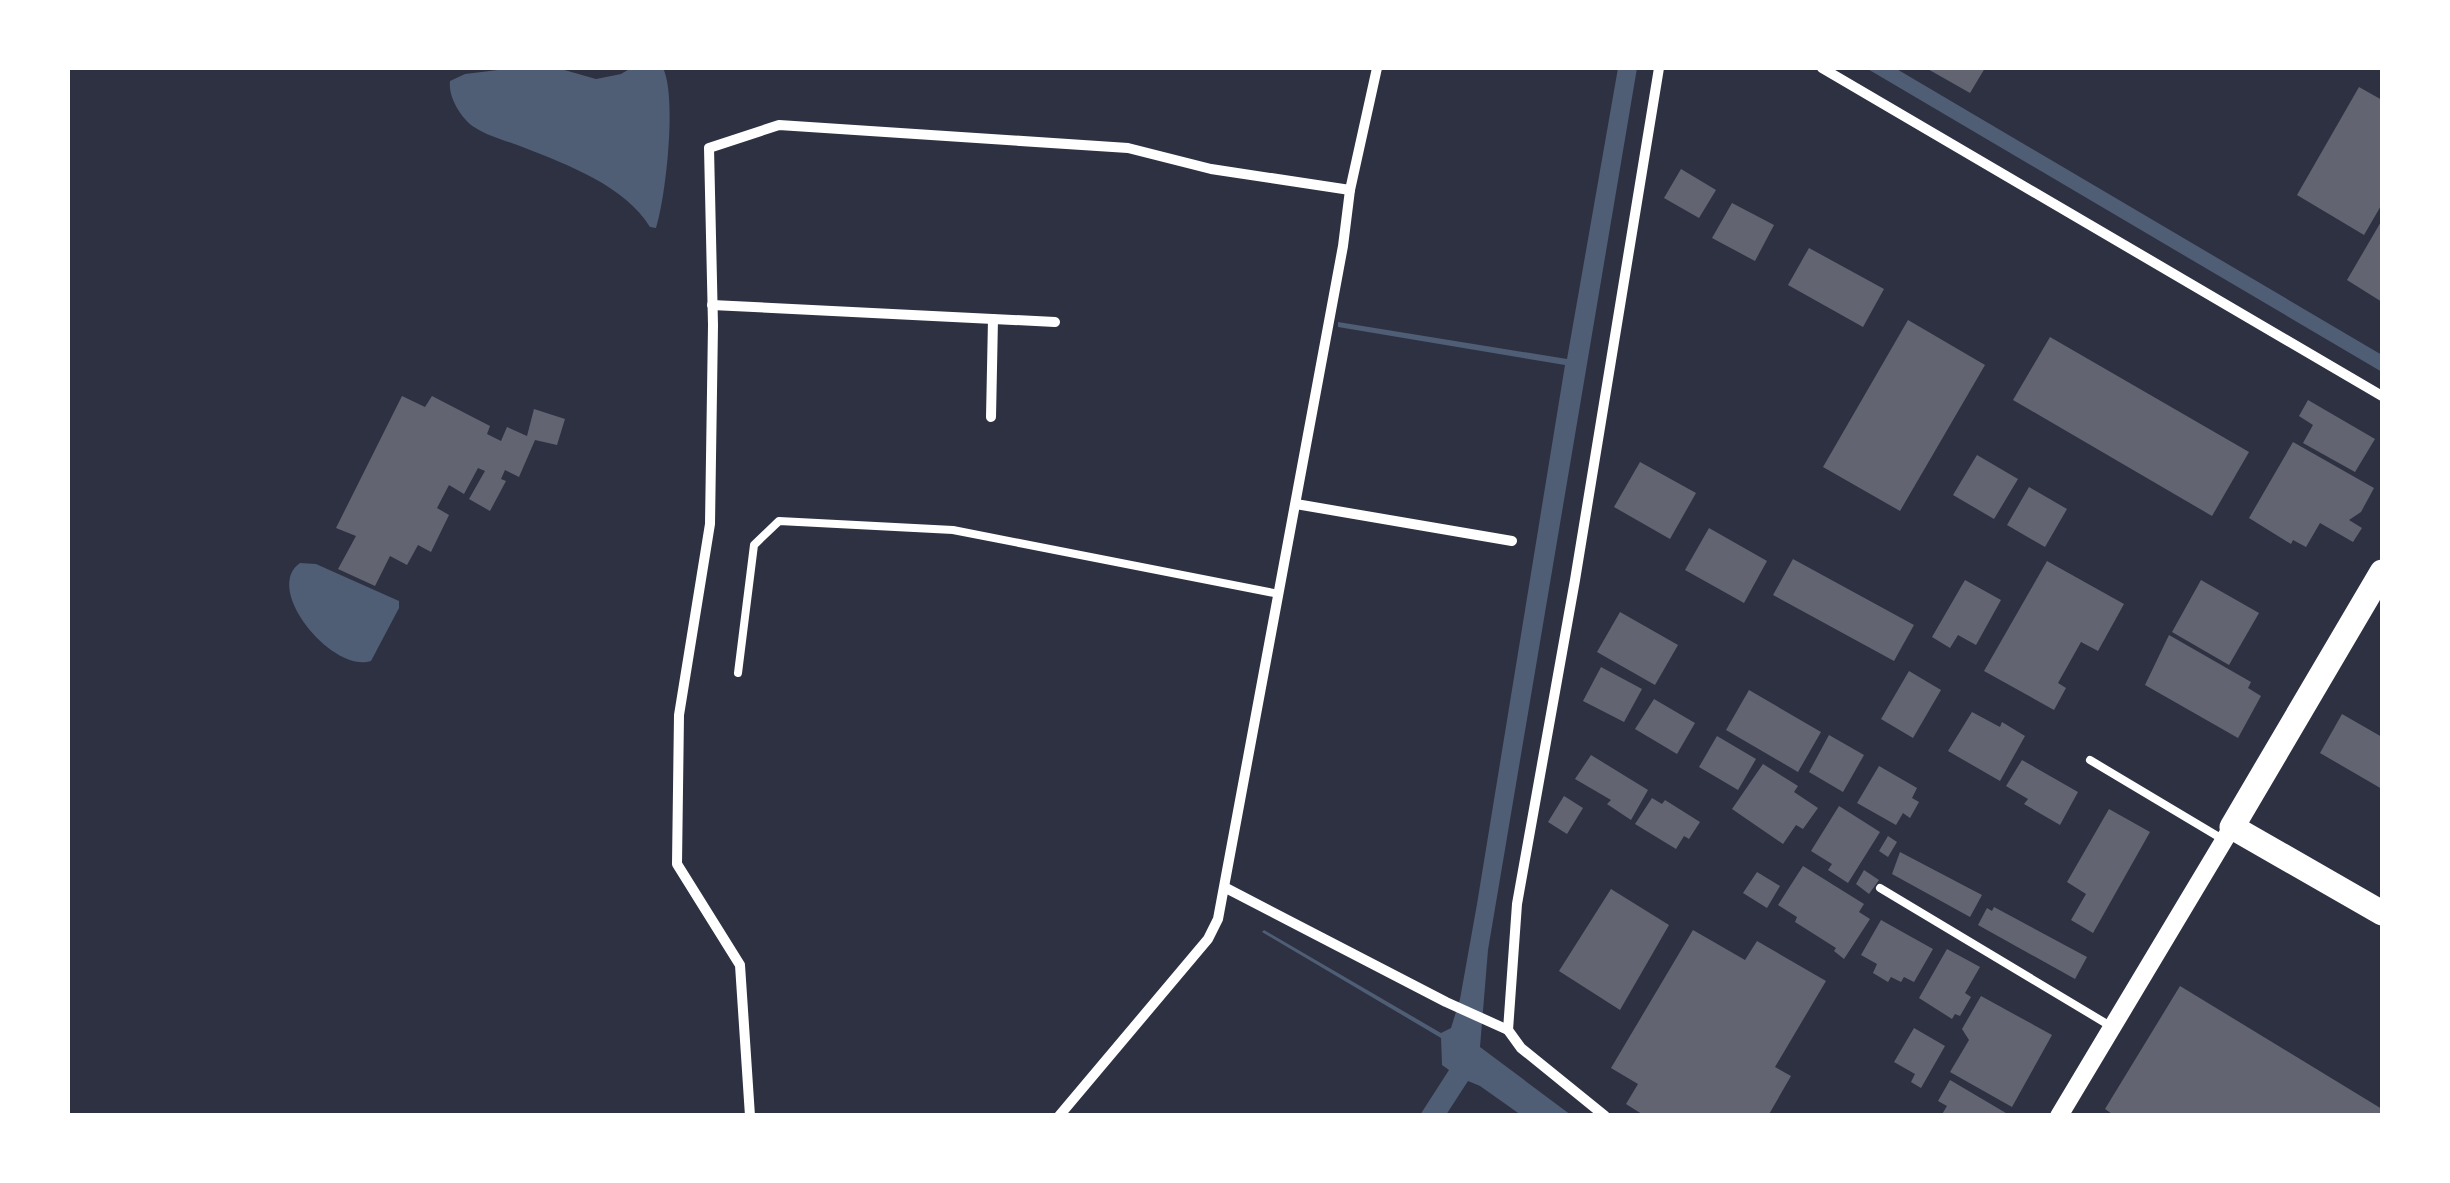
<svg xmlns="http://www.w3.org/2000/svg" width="2450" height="1183" font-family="Overpass,sans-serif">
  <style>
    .water { fill: #4f5d75 }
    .building { fill: #626471 }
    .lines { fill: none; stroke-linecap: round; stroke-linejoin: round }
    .service { stroke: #fff; stroke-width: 8 }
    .minor { stroke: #fff; stroke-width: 10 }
    .tertiary { stroke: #fff; stroke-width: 18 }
    .primary { stroke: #fff; stroke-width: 25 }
  </style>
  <rect width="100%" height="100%" fill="#2d3142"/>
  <g class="water">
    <path d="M 513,68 L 561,69 L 596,79 L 621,74 L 631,68 L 663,68 C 677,96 666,197 656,228 L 650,227 C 625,186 568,165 525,148 C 508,141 489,137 474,127 C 461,118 448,97 450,81 L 465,74 Z"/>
    <path d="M 1618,68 L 1637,68 L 1488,950 L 1480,1047 L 1571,1115 L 1521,1115 L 1480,1086 L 1468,1081 L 1446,1115 L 1420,1115 L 1449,1070 L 1442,1065 L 1441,1038 L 1262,932 L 1264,930 L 1441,1033 L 1451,1028 L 1460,999 L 1477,904 L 1565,365 L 1338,327 L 1338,322 L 1567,359 Z"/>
    <path d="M 1866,68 L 1895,68 L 2382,355 L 2382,372 Z"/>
    <path d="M 300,563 L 316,564 L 399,601 L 399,608 L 371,661 C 333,674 262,589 300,563 Z"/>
  </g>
  <g class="building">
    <path d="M 1926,68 L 1985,68 L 1970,93 Z"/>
    <path d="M 2359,87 L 2382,100 L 2382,204 L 2364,235 L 2297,195 Z"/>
    <path d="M 1681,169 L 1716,190 L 1699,218 L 1664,198 Z"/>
    <path d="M 1732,203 L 1774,225 L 1755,261 L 1712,238 Z"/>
    <path d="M 2382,220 L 2382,302 L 2347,280 Z"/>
    <path d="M 1809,248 L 1884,289 L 1863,327 L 1788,285 Z"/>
    <path d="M 1908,320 L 1985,365 L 1900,511 L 1823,467 Z"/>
    <path d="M 2050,337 L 2249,452 L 2212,516 L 2013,400 Z"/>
    <path d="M 402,396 L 425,407 L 432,396 L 490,426 L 487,434 L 501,441 L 507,427 L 527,436 L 534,409 L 565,419 L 557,445 L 535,440 L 519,477 L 505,470 L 501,479 L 506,481 L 490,511 L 469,499 L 485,471 L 478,468 L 464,494 L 449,485 L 437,508 L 449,515 L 431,552 L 418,545 L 407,565 L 390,556 L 375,586 L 338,569 L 356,536 L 336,528 Z"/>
    <path d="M 2308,400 L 2375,439 L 2355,472 L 2303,443 L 2313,425 L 2299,416 Z"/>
    <path d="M 2293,442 L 2374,488 L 2361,512 L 2349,520 L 2362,528 L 2353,542 L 2320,523 L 2306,547 L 2293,540 L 2291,544 L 2249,518 Z"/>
    <path d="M 1977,455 L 2018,479 L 1994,519 L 1953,495 Z"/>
    <path d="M 1640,462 L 1696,493 L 1670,539 L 1614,507 Z"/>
    <path d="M 2029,487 L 2067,509 L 2045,547 L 2007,525 Z"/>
    <path d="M 1709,528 L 1767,561 L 1744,603 L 1685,570 Z"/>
    <path d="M 1793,559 L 1914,625 L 1894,661 L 1773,595 Z"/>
    <path d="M 2047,561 L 2124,604 L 2098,651 L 2081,642 L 2058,683 L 2066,688 L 2054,710 L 1984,671 Z"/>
    <path d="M 1965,580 L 2001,600 L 1976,645 L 1958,635 L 1950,648 L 1932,637 Z"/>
    <path d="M 2201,580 L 2259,613 L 2229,665 L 2172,632 Z"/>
    <path d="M 1620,612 L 1678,645 L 1655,685 L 1597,652 Z"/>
    <path d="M 2169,635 L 2251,682 L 2248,688 L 2261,696 L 2238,738 L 2145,685 Z"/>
    <path d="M 1601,667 L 1642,689 L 1624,722 L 1583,701 Z"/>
    <path d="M 1909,671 L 1941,690 L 1913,738 L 1881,719 Z"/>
    <path d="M 1749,690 L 1821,732 L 1798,772 L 1726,730 Z"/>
    <path d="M 1654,699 L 1695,723 L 1677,754 L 1635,729 Z"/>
    <path d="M 1972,712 L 2000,727 L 2002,722 L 2025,736 L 2000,781 L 1948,751 Z"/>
    <path d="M 2342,714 L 2382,737 L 2382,789 L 2320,753 Z"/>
    <path d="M 1829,735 L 1864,755 L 1843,792 L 1809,772 Z"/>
    <path d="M 1717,736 L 1756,759 L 1738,790 L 1699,767 Z"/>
    <path d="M 1591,755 L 1648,790 L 1631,820 L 1607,804 L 1611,800 L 1575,779 Z"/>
    <path d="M 2022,760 L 2078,792 L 2060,825 L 2024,804 L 2028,799 L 2006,786 Z"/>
    <path d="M 1763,764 L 1798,786 L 1794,792 L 1818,808 L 1803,829 L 1796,825 L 1783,844 L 1732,809 Z"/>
    <path d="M 1879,766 L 1917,788 L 1912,798 L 1919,802 L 1910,818 L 1903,813 L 1896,825 L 1857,803 Z"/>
    <path d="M 1564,796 L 1583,808 L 1567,834 L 1548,822 Z"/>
    <path d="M 1652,798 L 1662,804 L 1665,800 L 1700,822 L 1689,839 L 1684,836 L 1676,849 L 1635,824 Z"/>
    <path d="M 1839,806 L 1880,832 L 1848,883 L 1828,870 L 1832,864 L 1811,851 Z"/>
    <path d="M 2109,809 L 2150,832 L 2093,933 L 2071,920 L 2086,894 L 2067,882 Z"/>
    <path d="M 1888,836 L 1897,842 L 1888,857 L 1879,851 Z"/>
    <path d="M 1900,852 L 1982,895 L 1970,917 L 1892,874 Z"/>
    <path d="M 1803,866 L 1864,904 L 1859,912 L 1870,919 L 1844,959 L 1834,951 L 1836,948 L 1795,922 L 1797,917 L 1778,905 Z"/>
    <path d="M 1864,870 L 1879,880 L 1869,894 L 1856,884 Z"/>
    <path d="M 1757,872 L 1780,886 L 1767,908 L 1743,893 Z"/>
    <path d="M 1611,889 L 1669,925 L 1620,1010 L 1559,971 Z"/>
    <path d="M 1994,907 L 2087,957 L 2075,979 L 1978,925 L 1987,908 L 1992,911 Z"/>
    <path d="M 1881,920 L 1933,949 L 1914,982 L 1904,977 L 1901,982 L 1891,977 L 1888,982 L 1873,973 L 1877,964 L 1861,955 Z"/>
    <path d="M 1693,930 L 1745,960 L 1757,941 L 1826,981 L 1775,1067 L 1791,1076 L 1768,1116 L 1645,1116 L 1626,1104 L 1638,1084 L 1611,1068 Z"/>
    <path d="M 1947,949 L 1980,967 L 1965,993 L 1971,997 L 1960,1016 L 1955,1014 L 1952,1019 L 1919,998 Z"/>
    <path d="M 2180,986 L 2382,1109 L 2378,1116 L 2115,1116 L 2105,1109 Z"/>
    <path d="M 1981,996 L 2052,1035 L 2012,1107 L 1950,1072 L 1969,1040 L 1962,1029 Z"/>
    <path d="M 1914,1028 L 1945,1046 L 1921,1088 L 1911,1082 L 1915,1074 L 1894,1062 Z"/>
    <path d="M 1950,1080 L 2011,1116 L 1941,1116 L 1947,1106 L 1938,1101 Z"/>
  </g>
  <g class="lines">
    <g class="service">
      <path d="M 738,673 L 754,545 L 779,521 L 953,530 L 1279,594"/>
      <path d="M 2090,760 L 2224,840"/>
      <path d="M 1880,888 L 2112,1027"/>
    </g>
    <g class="minor">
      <path d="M 1822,68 L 2382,396"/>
      <path d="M 712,305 L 1055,322"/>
      <path d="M 991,417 L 993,319"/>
      <path d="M 1296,504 L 1512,541"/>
      <path d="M 1226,888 L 1446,1002 L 1508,1030 L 1521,1048 L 1605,1116"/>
      <path d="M 1508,1030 L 1517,904 L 1575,580 L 1659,68"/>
      <path d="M 750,1116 L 740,965 L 677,864 L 679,715 L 710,524 L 713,325 L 709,148 L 779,125 L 1128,148 L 1211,169 L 1350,190"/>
      <path d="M 1059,1116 L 1208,939 L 1218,919 L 1343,246 L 1350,190 L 1377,68"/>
    </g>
    <path class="tertiary" d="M 2059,1116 L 2232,827"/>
    <path class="primary" d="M 2382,572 L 2232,827 L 2382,913"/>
  </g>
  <rect width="2450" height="1183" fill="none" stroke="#ffffff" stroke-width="140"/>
</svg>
